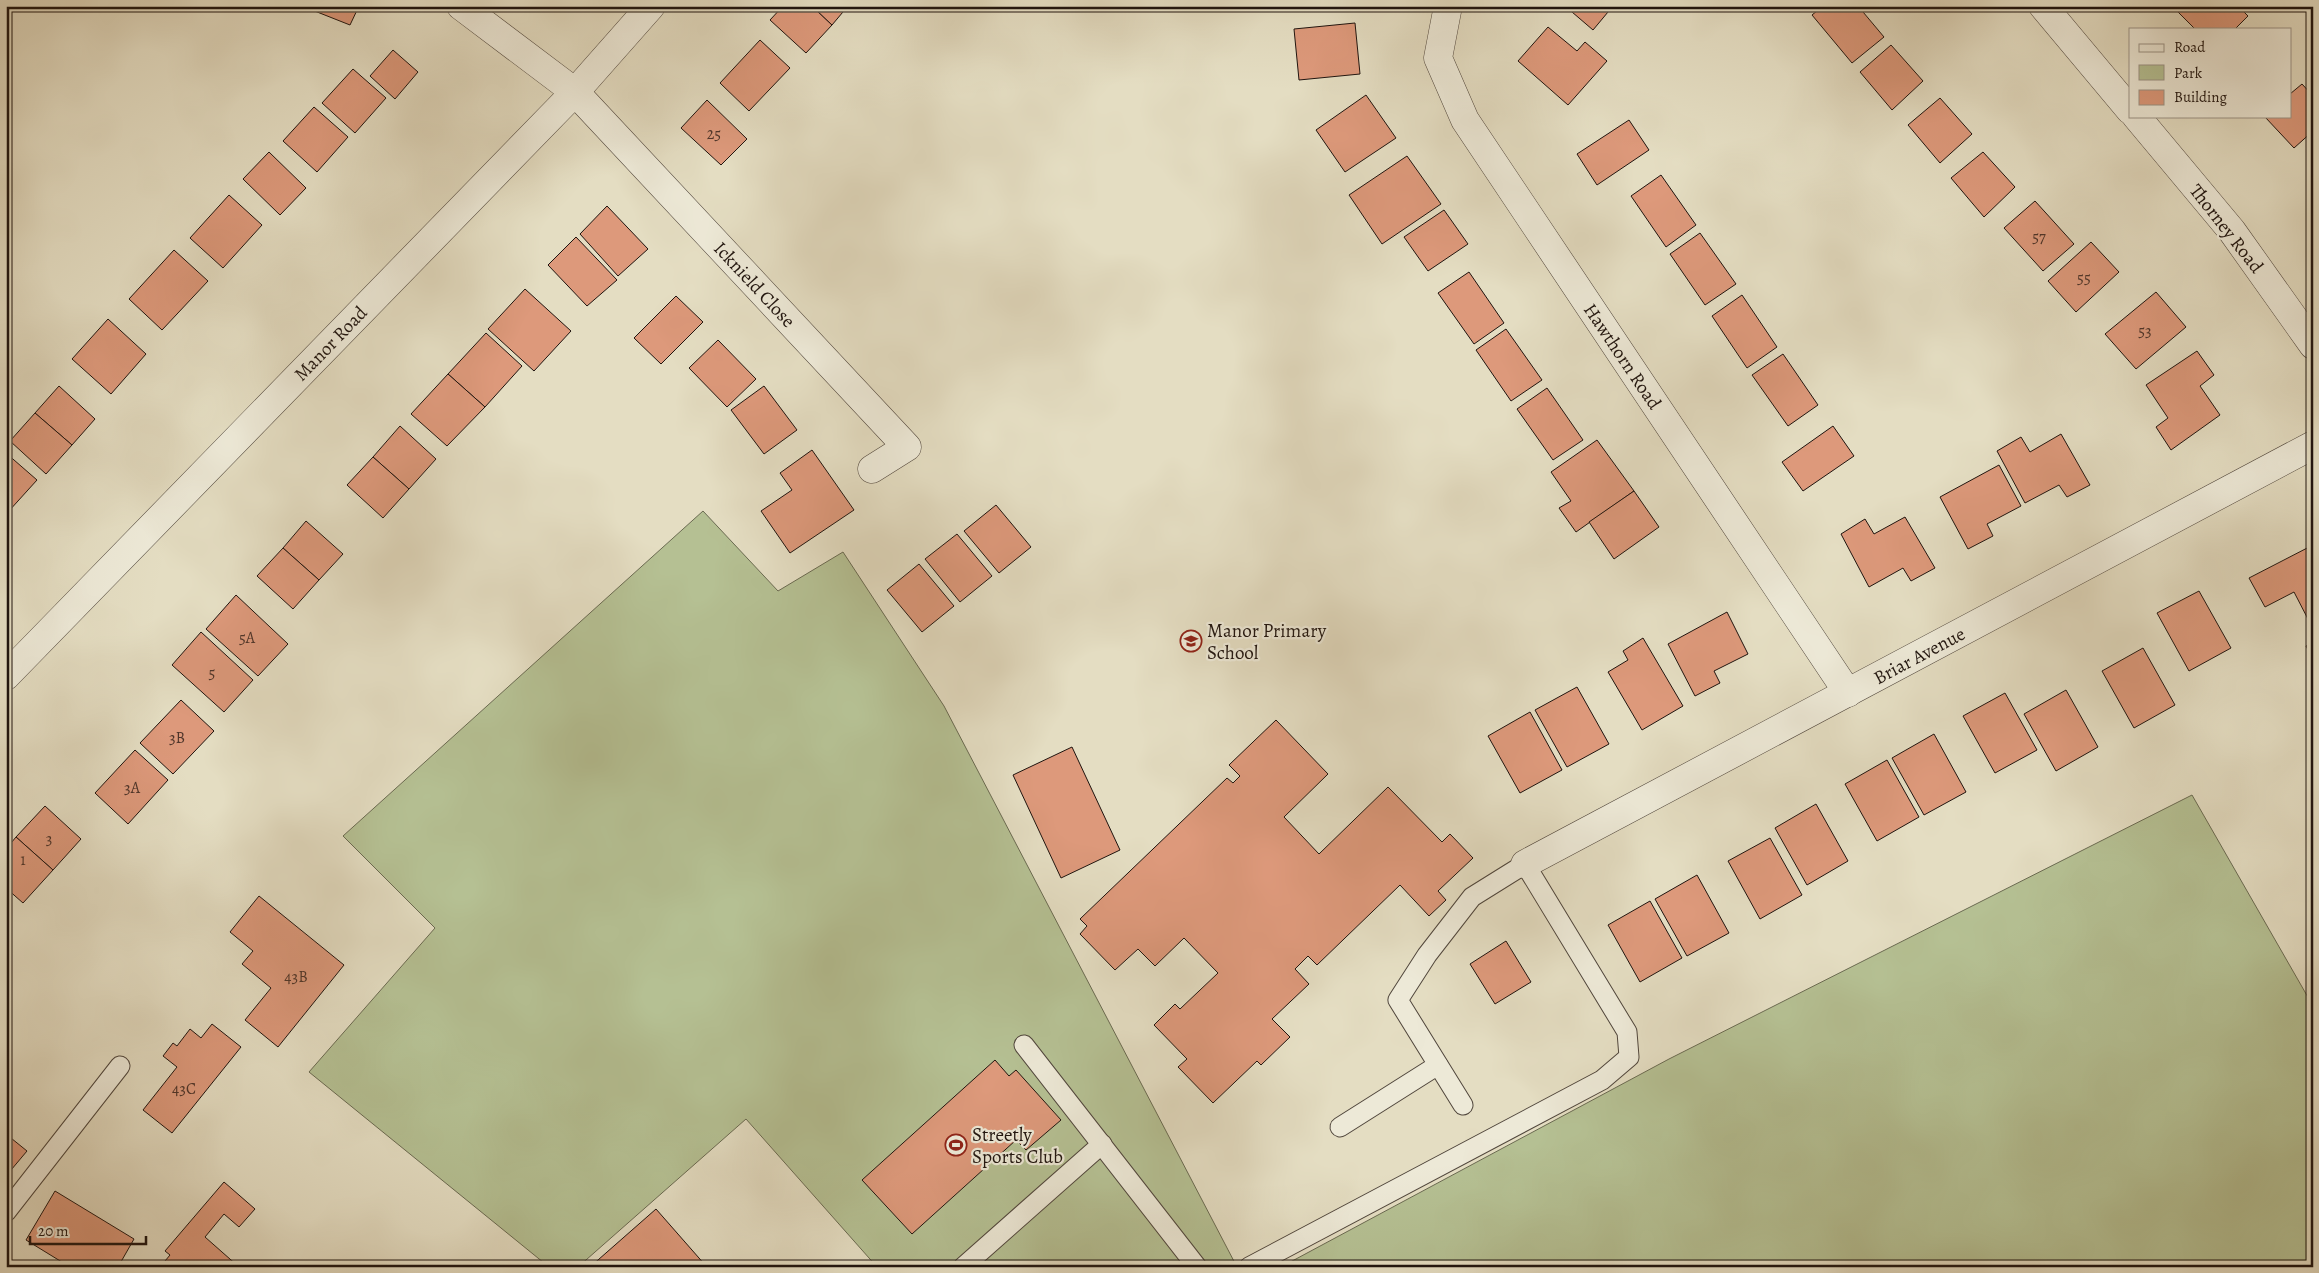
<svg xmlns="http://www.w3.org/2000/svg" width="2319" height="1273" font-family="Alegreya,serif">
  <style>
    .green { fill: #b5c093; stroke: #6a6a51 }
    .building { fill: #dd997b; stroke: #1f140f }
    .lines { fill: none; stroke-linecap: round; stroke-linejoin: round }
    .lane-casing { stroke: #50463c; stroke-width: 21 }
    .street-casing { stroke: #50463c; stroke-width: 29 }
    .lane { stroke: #ede9d7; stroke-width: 19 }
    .street { stroke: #ede9d7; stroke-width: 28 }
    .labels { text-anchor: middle; stroke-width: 4.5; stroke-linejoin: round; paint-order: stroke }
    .number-label { font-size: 16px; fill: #4e352a }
    .street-label { font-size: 19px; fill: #1f140f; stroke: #ede9d7 }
    .poi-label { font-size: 19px; fill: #1f140f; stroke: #ede9d7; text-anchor: start }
  </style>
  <rect width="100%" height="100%" fill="#e4ddc2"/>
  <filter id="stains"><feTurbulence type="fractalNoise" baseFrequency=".004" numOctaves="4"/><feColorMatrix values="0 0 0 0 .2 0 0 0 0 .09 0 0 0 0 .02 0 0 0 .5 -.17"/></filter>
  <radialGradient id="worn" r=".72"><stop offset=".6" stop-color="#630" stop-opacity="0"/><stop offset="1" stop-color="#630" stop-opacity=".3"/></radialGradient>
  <g class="green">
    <path d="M 703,511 L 778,591 L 843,552 L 944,706 L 1237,1267 L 877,1267 L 746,1119 L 578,1267 L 549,1267 L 309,1072 L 435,928 L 343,836 Z"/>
    <path d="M 2192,795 L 2313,1006 L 2313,1267 L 1281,1267 L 1669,1059 Z"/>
  </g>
  <g class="building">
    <path d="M 302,6 L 359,6 L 350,25 Z"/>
    <path d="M 783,6 L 812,6 L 832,25 L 806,53 L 770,20 Z"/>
    <path d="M 812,6 L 848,6 L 832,25 Z"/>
    <path d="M 1565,6 L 1613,6 L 1593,30 Z"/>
    <path d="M 1823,6 L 1858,6 L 1884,37 L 1852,63 L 1812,15 Z"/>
    <path d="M 2172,6 L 2238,6 L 2248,16 L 2235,29 L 2195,29 Z"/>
    <path d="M 1355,23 L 1360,74 L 1299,80 L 1294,29 Z"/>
    <path d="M 1548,27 L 1577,51 L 1585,42 L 1607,61 L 1568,105 L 1518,61 Z"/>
    <path d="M 760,40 L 790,68 L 749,111 L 720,83 Z"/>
    <path d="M 1891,45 L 1923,81 L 1892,110 L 1860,72 Z"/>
    <path d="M 393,50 L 418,72 L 395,99 L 370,76 Z"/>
    <path d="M 353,69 L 386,98 L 355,133 L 322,103 Z"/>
    <path d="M 2302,84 L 2313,96 L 2313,131 L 2294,148 L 2265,117 L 2290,116 L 2290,94 Z"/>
    <path d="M 1366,95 L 1396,138 L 1345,172 L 1316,130 Z"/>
    <path d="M 1940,98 L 1972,134 L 1940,163 L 1908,125 Z"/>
    <path d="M 707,100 L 747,139 L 721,165 L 681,128 Z"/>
    <path d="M 314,107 L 348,137 L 317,172 L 283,141 Z"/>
    <path d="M 1629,120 L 1649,150 L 1597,185 L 1577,154 Z"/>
    <path d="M 269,152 L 306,188 L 280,215 L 243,179 Z"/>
    <path d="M 1983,152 L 2015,187 L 1984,217 L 1951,178 Z"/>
    <path d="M 1407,156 L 1441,204 L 1382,244 L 1349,195 Z"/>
    <path d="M 1661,175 L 1696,225 L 1666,247 L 1631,196 Z"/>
    <path d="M 229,195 L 262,225 L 223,268 L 190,238 Z"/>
    <path d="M 2035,201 L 2074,244 L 2043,271 L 2004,228 Z"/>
    <path d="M 607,206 L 648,249 L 618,276 L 580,234 Z"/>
    <path d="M 1444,210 L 1468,244 L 1428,271 L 1404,237 Z"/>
    <path d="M 1700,233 L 1736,284 L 1705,305 L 1670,254 Z"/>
    <path d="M 576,237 L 617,280 L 587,306 L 548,265 Z"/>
    <path d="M 2091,242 L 2119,272 L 2076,312 L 2048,281 Z"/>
    <path d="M 174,250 L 208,281 L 162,330 L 129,299 Z"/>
    <path d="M 1469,272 L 1504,323 L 1474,344 L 1438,293 Z"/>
    <path d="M 525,289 L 571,331 L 534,371 L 488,329 Z"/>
    <path d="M 2156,292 L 2186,327 L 2136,369 L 2105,334 Z"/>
    <path d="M 1742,295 L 1777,347 L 1747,368 L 1712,316 Z"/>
    <path d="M 676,296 L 703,322 L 661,364 L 634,338 Z"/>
    <path d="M 108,319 L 146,354 L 111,394 L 72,359 Z"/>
    <path d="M 1506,329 L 1542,380 L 1511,401 L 1476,350 Z"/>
    <path d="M 486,333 L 522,366 L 485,407 L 448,374 Z"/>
    <path d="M 718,340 L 756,379 L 727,407 L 689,368 Z"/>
    <path d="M 2197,351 L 2214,375 L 2200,386 L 2220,415 L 2171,450 L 2156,427 L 2168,418 L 2146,385 Z"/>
    <path d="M 1783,354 L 1818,405 L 1788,426 L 1752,375 Z"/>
    <path d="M 448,374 L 485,407 L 447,446 L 411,414 Z"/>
    <path d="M 59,386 L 95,419 L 72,445 L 35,413 Z"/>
    <path d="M 764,386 L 797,430 L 764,454 L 731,410 Z"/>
    <path d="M 1547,388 L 1583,440 L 1553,460 L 1517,409 Z"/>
    <path d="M 35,413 L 72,445 L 46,474 L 10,441 Z"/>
    <path d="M 400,426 L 436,459 L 409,489 L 373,457 Z"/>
    <path d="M 1833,426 L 1854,456 L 1803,491 L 1782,462 Z"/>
    <path d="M 2061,434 L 2090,485 L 2067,497 L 2059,485 L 2025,503 L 1997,451 L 2021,437 L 2030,452 Z"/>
    <path d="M 1597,440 L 1634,491 L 1576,532 L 1559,508 L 1571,501 L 1551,472 Z"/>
    <path d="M 812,450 L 854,510 L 790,553 L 761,511 L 792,490 L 780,473 Z"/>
    <path d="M 6,453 L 37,480 L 8,512 L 6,511 Z"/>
    <path d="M 373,457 L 409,489 L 383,518 L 347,485 Z"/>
    <path d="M 1999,465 L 2021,506 L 1987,524 L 1993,536 L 1968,549 L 1940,497 Z"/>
    <path d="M 1634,491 L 1659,527 L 1614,559 L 1589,522 Z"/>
    <path d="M 996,505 L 1031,547 L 999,573 L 964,531 Z"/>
    <path d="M 1905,517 L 1935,568 L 1911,581 L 1903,568 L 1869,587 L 1841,534 L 1865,519 L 1874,534 Z"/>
    <path d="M 306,521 L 343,554 L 319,580 L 283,548 Z"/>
    <path d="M 957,534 L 992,576 L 960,602 L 925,559 Z"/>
    <path d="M 2313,545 L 2313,619 L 2309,621 L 2294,592 L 2265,607 L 2249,578 Z"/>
    <path d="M 283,548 L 319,580 L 293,609 L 257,576 Z"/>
    <path d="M 919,564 L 954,606 L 922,632 L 887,590 Z"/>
    <path d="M 2199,591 L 2231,648 L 2189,671 L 2157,613 Z"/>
    <path d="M 236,595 L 288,644 L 258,676 L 206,629 Z"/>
    <path d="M 1727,612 L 1748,654 L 1714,671 L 1720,683 L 1695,696 L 1668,644 Z"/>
    <path d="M 201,632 L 253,680 L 224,712 L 172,665 Z"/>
    <path d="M 1643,638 L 1683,706 L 1642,730 L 1608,672 L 1628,660 L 1623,651 Z"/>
    <path d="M 2313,642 L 2313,659 L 2306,646 Z"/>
    <path d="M 2143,648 L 2175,705 L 2134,728 L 2102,671 Z"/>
    <path d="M 1577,687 L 1609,744 L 1567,767 L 1535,710 Z"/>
    <path d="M 2066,690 L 2098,747 L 2056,771 L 2024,714 Z"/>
    <path d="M 2005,693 L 2037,750 L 1995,773 L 1963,716 Z"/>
    <path d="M 181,700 L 214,731 L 173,774 L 140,743 Z"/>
    <path d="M 1530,712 L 1562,770 L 1520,793 L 1488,736 Z"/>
    <path d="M 1276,720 L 1328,774 L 1284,817 L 1319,854 L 1388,787 L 1442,842 L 1450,834 L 1473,858 L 1438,891 L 1446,900 L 1429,916 L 1400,885 L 1317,965 L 1308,956 L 1295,969 L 1309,984 L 1272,1019 L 1290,1037 L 1261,1065 L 1257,1061 L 1213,1103 L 1178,1067 L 1187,1059 L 1154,1025 L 1175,1004 L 1180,1009 L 1218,973 L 1184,938 L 1155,966 L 1138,949 L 1115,970 L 1080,934 L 1087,926 L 1080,919 L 1227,778 L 1233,783 L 1240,776 L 1229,765 Z"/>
    <path d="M 1934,734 L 1966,792 L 1924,815 L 1892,758 Z"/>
    <path d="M 1072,747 L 1120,850 L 1061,878 L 1013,775 Z"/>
    <path d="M 135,750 L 168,780 L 128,824 L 95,793 Z"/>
    <path d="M 1887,760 L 1919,817 L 1877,841 L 1845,784 Z"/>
    <path d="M 1816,804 L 1848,861 L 1807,885 L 1775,828 Z"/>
    <path d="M 45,806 L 81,839 L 53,870 L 16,837 Z"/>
    <path d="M 16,837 L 53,870 L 23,903 L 6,888 L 6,849 Z"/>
    <path d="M 1770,838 L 1802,895 L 1760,919 L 1728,861 Z"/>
    <path d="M 1697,875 L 1729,933 L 1687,956 L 1655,899 Z"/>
    <path d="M 259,896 L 344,965 L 278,1047 L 245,1020 L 271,988 L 242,964 L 253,951 L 230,932 Z"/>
    <path d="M 1650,901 L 1682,958 L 1640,982 L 1608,925 Z"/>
    <path d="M 1506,941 L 1531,982 L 1495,1004 L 1470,964 Z"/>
    <path d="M 212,1024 L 241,1047 L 172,1133 L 143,1110 L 177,1067 L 163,1056 L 173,1043 L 177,1046 L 190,1029 L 201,1038 Z"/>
    <path d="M 995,1060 L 1009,1076 L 1016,1070 L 1061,1120 L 1026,1150 L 1016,1140 L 912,1234 L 862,1180 Z"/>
    <path d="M 6,1134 L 27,1151 L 6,1176 Z"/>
    <path d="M 224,1182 L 255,1209 L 239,1227 L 224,1214 L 205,1237 L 239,1267 L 160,1267 L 170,1255 L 165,1251 Z"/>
    <path d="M 55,1191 L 134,1239 L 118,1267 L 70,1267 L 26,1240 Z"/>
    <path d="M 656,1209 L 706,1266 L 590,1267 Z"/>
  </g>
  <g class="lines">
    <g class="lane-casing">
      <g id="lane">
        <path d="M 1024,1045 L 1197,1267"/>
        <path d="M 1340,1127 L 1438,1065"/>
        <path d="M 6,1212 L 120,1066"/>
        <path d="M 963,1267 L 1102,1144"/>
        <path d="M 1249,1267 L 1602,1080 L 1629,1057 L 1627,1032 L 1525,864 L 1472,897 L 1427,955 L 1398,1000 L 1463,1105"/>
      </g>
    </g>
    <g class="street-casing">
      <g id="street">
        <path d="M 461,6 L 575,92 L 907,447 L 872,469"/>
        <path d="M 1448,6 L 1438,58 L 1465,120 L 1848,693"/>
        <path d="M 2043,6 L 2130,110"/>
        <path d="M 2136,116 L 2232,231 L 2313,345"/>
        <path d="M 6,676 L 575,92 L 651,6"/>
        <path d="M 1525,864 L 2313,445"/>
      </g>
    </g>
    <use href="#lane" class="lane"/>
    <use href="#street" class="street"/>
  </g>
  <defs>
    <g id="school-ring" transform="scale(1.125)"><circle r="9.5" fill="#ede9d7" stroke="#8f2418" stroke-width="1.5"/><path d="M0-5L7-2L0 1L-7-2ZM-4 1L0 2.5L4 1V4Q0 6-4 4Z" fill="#8f2418"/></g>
    <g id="stadium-ring" transform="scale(1.125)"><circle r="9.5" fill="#ede9d7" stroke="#8f2418" stroke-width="1.5"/><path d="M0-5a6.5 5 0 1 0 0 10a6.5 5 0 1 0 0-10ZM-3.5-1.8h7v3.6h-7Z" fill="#8f2418"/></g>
  </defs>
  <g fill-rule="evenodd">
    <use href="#school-ring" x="1191" y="641"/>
    <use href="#stadium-ring" x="956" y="1145"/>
  </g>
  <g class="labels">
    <g class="number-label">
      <text x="714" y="139">25</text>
      <text x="2039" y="242">57</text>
      <text x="2084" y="283">55</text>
      <text x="2145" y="336">53</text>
      <text x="247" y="643">5A</text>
      <text x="212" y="678">5</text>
      <text x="177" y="743">3B</text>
      <text x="132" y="793">3A</text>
      <text x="49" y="844">3</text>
      <text x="23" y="865">1</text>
      <text x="296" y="982">43B</text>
      <text x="184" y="1094">43C</text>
    </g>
    <g class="street-label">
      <text transform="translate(2227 228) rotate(52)" y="7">Thorney Road</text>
      <text transform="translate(755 284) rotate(47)" y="7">Icknield Close</text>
      <text transform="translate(330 343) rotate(-46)" y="7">Manor Road</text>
      <text transform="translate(1623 356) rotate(56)" y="7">Hawthorn Road</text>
      <text transform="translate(1919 655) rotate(-28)" y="7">Briar Avenue</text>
    </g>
    <g class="poi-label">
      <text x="1207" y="637">Manor Primary<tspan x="1207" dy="22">School</tspan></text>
      <text x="972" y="1141">Streetly<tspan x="972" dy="22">Sports Club</tspan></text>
    </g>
  </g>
  <rect width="2319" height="1273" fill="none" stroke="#e4ddc2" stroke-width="25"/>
  <rect x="8" y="8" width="2304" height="1258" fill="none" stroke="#1f140f" stroke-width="2.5"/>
  <rect x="12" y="12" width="2294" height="1248" fill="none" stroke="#1f140f"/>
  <rect x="2129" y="28" width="162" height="90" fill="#ede9d7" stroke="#9b9487"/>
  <rect x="2139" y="44" width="25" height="8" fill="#ede9d7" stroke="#9b9487"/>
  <text x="2174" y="52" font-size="15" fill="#1f140f">Road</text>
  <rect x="2139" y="65" width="25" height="15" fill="#b5c093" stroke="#9b9487"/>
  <text x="2174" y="78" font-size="15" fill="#1f140f">Park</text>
  <rect x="2139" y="90" width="25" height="15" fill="#dd997b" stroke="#9b9487"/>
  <text x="2174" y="102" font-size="15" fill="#1f140f">Building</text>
  <path d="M30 1236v8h116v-8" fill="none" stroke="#1f140f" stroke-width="2.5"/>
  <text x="38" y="1236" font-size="15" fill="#1f140f" stroke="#ede9d7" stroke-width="4" paint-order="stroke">20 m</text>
  <rect width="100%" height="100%" filter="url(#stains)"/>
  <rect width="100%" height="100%" fill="url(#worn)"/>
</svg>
